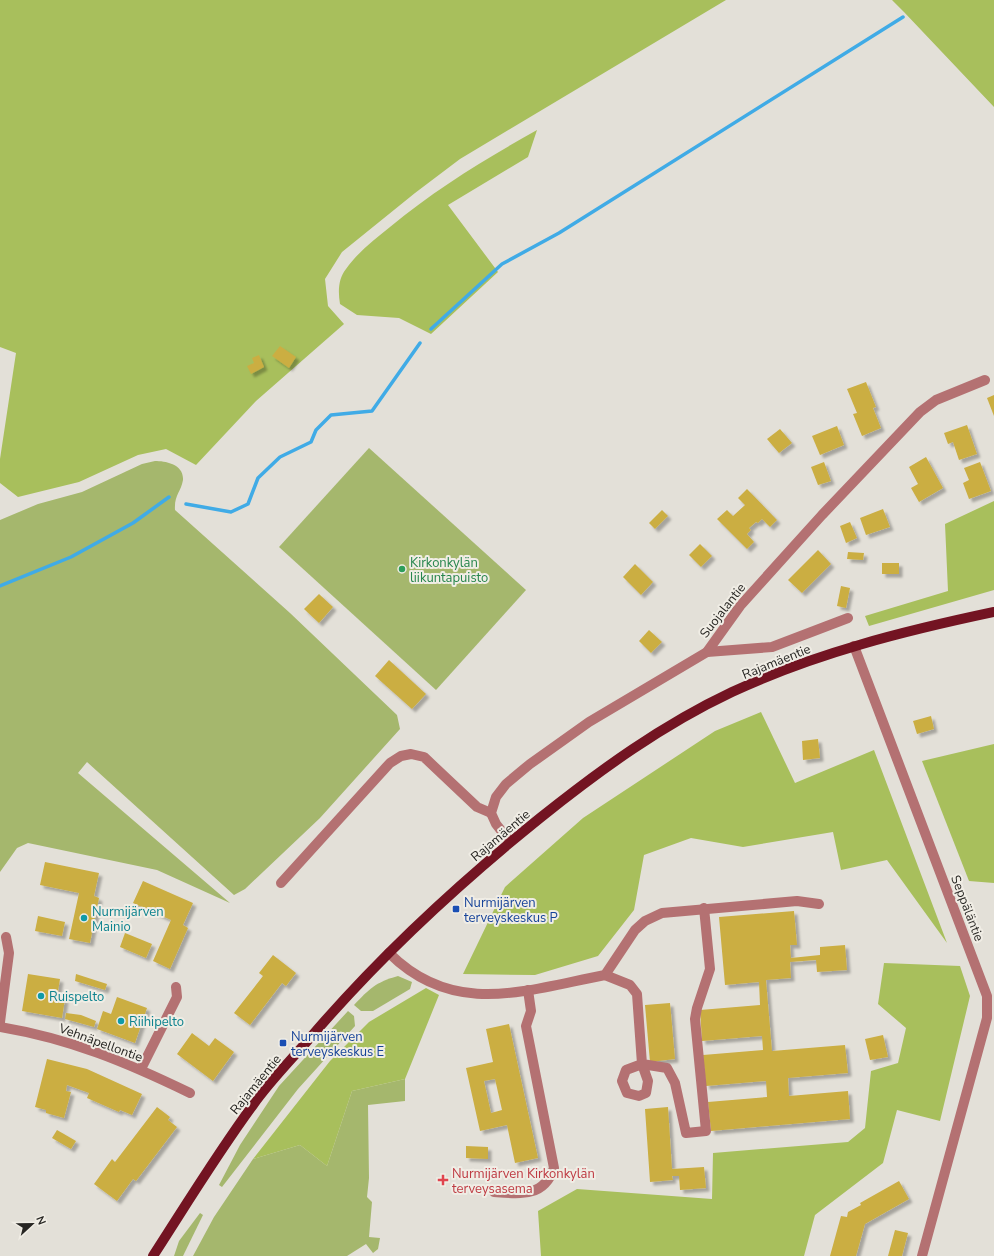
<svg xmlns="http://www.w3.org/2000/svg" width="994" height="1256" font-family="'Nunito Sans',sans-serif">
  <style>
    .green { fill: #a5b76d }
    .forest { fill: #a8bf5c }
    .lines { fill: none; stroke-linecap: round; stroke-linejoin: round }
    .stream { stroke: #40abe6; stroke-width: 3.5 }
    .building { fill: #cbae42; fill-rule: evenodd; filter: url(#shadow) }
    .minor { stroke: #b47172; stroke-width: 10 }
    .major { stroke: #731422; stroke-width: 10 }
    .leisure-dot { fill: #2e9e5b; stroke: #f0ede5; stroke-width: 1.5 }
    .transit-dot { fill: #1a4fb4; stroke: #f0ede5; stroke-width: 1.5 }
    .culture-dot { fill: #0f9aa8; stroke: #f0ede5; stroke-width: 1.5 }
    .health-dot { fill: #e0444e; stroke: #f0ede5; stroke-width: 1.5 }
    .labels { text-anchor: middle; stroke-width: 4; stroke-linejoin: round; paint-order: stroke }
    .leisure-label { font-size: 13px; fill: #27864d; stroke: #f0ede5; text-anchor: start }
    .street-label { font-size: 13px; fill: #272623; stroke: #f0ede5 }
    .transit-label { font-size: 13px; fill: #164399; stroke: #f0ede5; text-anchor: start }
    .culture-label { font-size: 13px; fill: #0d838f; stroke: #f0ede5; text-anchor: start }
    .health-label { font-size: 13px; fill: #be3a42; stroke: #f0ede5; text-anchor: start }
  </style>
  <defs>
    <filter id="shadow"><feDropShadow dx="3.5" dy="3.5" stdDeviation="1" flood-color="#0004"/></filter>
  </defs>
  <rect width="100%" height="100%" fill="#e3e0d8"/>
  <g class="green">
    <path d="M 369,448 L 526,590 L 436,690 L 279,547 Z"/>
    <path d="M 155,461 C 165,461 184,464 183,480 C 181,492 174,495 175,510 L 290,613 L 397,715 L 400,729 L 320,818 L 245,889 L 234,895 L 87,762 L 78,773 L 230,903 L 157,870 L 28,843 L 17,848 L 0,872 L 0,520 L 38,504 L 82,492 L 142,464 Z"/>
    <path d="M 398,976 L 412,982 L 410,989 L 405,992 L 373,1011 L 361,1011 L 354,1005 C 369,989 376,982 398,976 Z"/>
    <path d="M 348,1011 L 354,1016 L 355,1026 L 298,1089 L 222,1187 L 219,1185 L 240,1145 L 279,1086 Z"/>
    <path d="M 405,1079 L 405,1101 L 368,1105 L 369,1178 L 367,1197 L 372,1202 L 369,1237 L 380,1238 L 378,1249 L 373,1253 L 366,1244 L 347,1256 L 193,1256 L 214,1217 L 253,1159 L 300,1145 L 327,1166 L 352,1091 Z"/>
    <path d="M 200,1213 L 203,1215 L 183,1256 L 174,1256 L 179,1241 Z"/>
  </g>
  <g class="forest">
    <path d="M 0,0 L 726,0 L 460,159 L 415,193 L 342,252 L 325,279 L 328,306 L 344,324 L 256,401 L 196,465 L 166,449 L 138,455 L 79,482 L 18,497 L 0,483 L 0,459 L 16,353 L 0,347 Z"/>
    <path d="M 892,0 L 994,0 L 994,107 L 904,12 Z"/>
    <path d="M 537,130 L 528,157 L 448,205 L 498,272 L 431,334 L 399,318 L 357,315 L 340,304 C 338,292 338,279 346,269 C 358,252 374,240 390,227 C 437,188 484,160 537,130 Z"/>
    <path d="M 994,501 L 994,590 L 869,626 L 865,616 L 948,591 L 945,524 Z"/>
    <path d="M 761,712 L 795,783 L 874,750 L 947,943 L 887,860 L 841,870 L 833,832 L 743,847 L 691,838 L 644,855 L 634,910 L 598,956 L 535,975 L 463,974 L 505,887 L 583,818 L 715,731 Z"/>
    <path d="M 994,744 L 994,883 L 969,881 L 922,761 Z"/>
    <path d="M 884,963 L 960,966 L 970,996 L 940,1121 L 897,1110 L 883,1163 L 815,1215 L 804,1256 L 541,1256 L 538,1211 L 577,1189 L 712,1199 L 713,1153 L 848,1142 L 865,1128 L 871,1071 L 898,1063 L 906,1028 L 878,1004 Z"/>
    <path d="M 426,988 L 439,995 L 405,1079 L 352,1091 L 327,1166 L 300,1145 L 253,1159 L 330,1061 L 369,1022 Z"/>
  </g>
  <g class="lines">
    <g class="stream">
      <path d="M 431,329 L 502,264 L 559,233 L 903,17"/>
      <path d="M 186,504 L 231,512 L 248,504 L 258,478 L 280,457 L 311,442 L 316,430 L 331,415 L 372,411 L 420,343"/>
      <path d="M 0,586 L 71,557 L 133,523 L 169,497"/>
    </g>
  </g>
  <g class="building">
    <path d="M 280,346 L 296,357 L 289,368 L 272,356 Z"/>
    <path d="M 259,355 L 264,367 L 251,374 L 247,366 L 254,363 L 252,358 Z"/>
    <path d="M 866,382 L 876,407 L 873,408 L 881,428 L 862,436 L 853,414 L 857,413 L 847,389 Z"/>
    <path d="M 994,395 L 994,416 L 987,398 Z"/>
    <path d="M 967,425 L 977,454 L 959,460 L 953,442 L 948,444 L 944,433 Z"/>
    <path d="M 837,426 L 844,445 L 820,455 L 812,436 Z"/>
    <path d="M 780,429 L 792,443 L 779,453 L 767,439 Z"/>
    <path d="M 926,457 L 943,488 L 919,502 L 911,488 L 918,484 L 909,467 Z"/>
    <path d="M 824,462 L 831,481 L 818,485 L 811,467 Z"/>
    <path d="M 980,462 L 991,491 L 969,499 L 963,483 L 969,480 L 964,468 Z"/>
    <path d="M 747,489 L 777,520 L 770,527 L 762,519 L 758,523 L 756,522 L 749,528 L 751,530 L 747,534 L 754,542 L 747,549 L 717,519 L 727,510 L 733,516 L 745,505 L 738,498 Z"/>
    <path d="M 883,509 L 890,527 L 866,535 L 860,518 Z"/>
    <path d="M 662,510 L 668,516 L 655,529 L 649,523 Z"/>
    <path d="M 850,522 L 857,538 L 846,543 L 840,526 Z"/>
    <path d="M 700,544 L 712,556 L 701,567 L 689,555 Z"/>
    <path d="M 818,550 L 831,564 L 802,593 L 788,580 Z"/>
    <path d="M 848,552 L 864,553 L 863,560 L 847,559 Z"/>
    <rect x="882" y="563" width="17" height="11"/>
    <path d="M 635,564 L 653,582 L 641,595 L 623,577 Z"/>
    <path d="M 841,586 L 850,588 L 846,608 L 837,606 Z"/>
    <path d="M 319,594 L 333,607 L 319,623 L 304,609 Z"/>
    <path d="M 649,630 L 662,642 L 651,653 L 639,641 Z"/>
    <path d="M 389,660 L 426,694 L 412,709 L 375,676 Z"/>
    <path d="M 931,716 L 934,729 L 917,734 L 913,721 Z"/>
    <path d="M 818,739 L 820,758 L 803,760 L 802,741 Z"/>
    <path d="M 45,862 L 99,873 L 94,896 L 99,898 L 90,943 L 69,939 L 79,893 L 40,885 Z"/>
    <path d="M 143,881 L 193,903 L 183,925 L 188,928 L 170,969 L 153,961 L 171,920 L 133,903 Z"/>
    <path d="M 794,911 L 797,945 L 790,945 L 791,958 L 820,955 L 820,947 L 845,945 L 847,970 L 817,972 L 816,960 L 790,962 L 791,978 L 766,980 L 772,1051 L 845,1045 L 848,1073 L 788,1078 L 789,1096 L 848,1091 L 850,1119 L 711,1131 L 708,1102 L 767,1097 L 766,1081 L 706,1086 L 703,1055 L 763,1050 L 762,1036 L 702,1041 L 700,1010 L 760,1005 L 759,982 L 725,985 L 719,917 Z"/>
    <path d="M 38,916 L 65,922 L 62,936 L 35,931 Z"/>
    <path d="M 125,933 L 152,944 L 146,958 L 120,947 Z"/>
    <path d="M 273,955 L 296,973 L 286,986 L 282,983 L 250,1025 L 234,1013 L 263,976 L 259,973 Z"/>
    <path d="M 28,974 L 60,979 L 57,997 L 65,999 L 62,1018 L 22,1011 Z"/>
    <path d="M 76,974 L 107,984 L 105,990 L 75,981 Z"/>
    <path d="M 117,997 L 147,1008 L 135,1043 L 97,1029 L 103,1011 L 111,1014 Z"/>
    <path d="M 670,1003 L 675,1059 L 650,1062 L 645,1005 Z"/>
    <path d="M 66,1013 L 81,1015 L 96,1021 L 94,1027 L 65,1019 Z"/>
    <path d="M 509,1024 L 538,1158 L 515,1163 L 507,1125 L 480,1131 L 466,1068 L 493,1062 L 486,1029 ZM 495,1079 L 502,1110 L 491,1113 L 484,1081 Z"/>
    <path d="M 192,1033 L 209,1046 L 215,1038 L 234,1052 L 213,1081 L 177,1054 Z"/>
    <path d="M 883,1035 L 888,1057 L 870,1060 L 865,1039 Z"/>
    <path d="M 47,1059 L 87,1069 L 142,1094 L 132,1115 L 120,1110 L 119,1112 L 87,1098 L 89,1093 L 67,1085 L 66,1091 L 71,1092 L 64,1118 L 46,1113 L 46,1110 L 35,1107 Z"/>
    <path d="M 157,1107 L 170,1117 L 168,1120 L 177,1127 L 136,1181 L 133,1179 L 117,1201 L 94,1184 L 112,1159 L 115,1162 Z"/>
    <path d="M 668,1107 L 672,1169 L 704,1167 L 706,1188 L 680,1190 L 679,1176 L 672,1176 L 673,1180 L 650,1182 L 645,1109 Z"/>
    <path d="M 57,1130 L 76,1141 L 71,1149 L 52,1138 Z"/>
    <path d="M 466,1146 L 488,1147 L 488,1159 L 466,1158 Z"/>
    <path d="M 899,1181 L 909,1199 L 865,1224 L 856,1256 L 830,1256 L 841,1216 L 847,1217 L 848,1212 L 861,1205 L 860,1203 Z"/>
    <path d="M 895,1230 L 908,1233 L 902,1256 L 888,1256 Z"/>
  </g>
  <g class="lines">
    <g class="minor">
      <path d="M 854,646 L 987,996 L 987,1018 L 922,1256"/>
      <path d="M 707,652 L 772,647 L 848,618"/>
      <path d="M 510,842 L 496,824 L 491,813 L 496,797 L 506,784 L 530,764 L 589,722 L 707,652 L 740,606 L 822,515 L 920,412 L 936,400 L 985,380"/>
      <path d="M 281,883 L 390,763 L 401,756 L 411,754 L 424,757 L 477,807 L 491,813"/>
      <path d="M 389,953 C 454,1018 526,990 605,975 L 635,930 L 645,921 L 662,913 L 797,901 L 819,904"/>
      <path d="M 605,975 L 630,985 L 637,994 L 642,1064 L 626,1070 L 622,1081 L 627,1093 L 639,1096 L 646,1093 L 648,1081 L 642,1064 L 667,1068 L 675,1083 L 686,1133 L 706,1131 L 695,1019 L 697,1008 L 710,969 L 704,908"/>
      <path d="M 0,1022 L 9,953 L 6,937"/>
      <path d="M 0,1027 C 71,1039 126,1062 190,1093"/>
      <path d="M 141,1069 L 177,997 L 176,987"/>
      <path d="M 494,1192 C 521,1194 544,1197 554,1168 L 526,1026 L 531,1011 L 528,990"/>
    </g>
    <path class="major" d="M 153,1256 C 186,1205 217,1154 253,1105 C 270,1081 291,1060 310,1038 C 379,957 457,885 540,818 C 600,770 662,725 732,692 C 816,653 904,631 994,612"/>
  </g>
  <circle class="leisure-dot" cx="402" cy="569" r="4"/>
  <g class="transit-dot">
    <rect x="452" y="905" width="8" height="8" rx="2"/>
    <rect x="279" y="1039" width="8" height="8" rx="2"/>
  </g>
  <g class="culture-dot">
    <circle cx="84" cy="918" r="4"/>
    <circle cx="41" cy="996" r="4"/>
    <circle cx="121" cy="1021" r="4"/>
  </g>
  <path class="health-dot" d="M441 1174h4v4h4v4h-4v4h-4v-4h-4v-4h4z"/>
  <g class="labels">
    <g class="leisure-label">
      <text x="410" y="567">Kirkonkylän<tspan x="410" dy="15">liikuntapuisto</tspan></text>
    </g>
    <g class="street-label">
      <text transform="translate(722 610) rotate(-52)" y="5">Suojalantie</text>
      <text transform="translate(776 661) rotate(-22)" y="5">Rajamäentie</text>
      <text transform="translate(500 835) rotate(-40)" y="5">Rajamäentie</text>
      <text transform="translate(968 908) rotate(69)" y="5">Seppäläntie</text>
      <text transform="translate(101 1042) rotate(20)" y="5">Vehnäpellontie</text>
      <text transform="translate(255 1084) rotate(-51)" y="5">Rajamäentie</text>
    </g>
    <g class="transit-label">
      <text x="464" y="907">Nurmijärven<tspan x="464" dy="15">terveyskeskus P</tspan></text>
      <text x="291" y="1041">Nurmijärven<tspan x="291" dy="15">terveyskeskus E</tspan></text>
    </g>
    <g class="culture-label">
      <text x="92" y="916">Nurmijärven<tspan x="92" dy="15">Mainio</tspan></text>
      <text x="49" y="1001">Ruispelto</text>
      <text x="129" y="1026">Riihipelto</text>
    </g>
    <g class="health-label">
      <text x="452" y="1178">Nurmijärven Kirkonkylän<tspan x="452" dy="15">terveysasema</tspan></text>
    </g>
  </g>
  <g transform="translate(32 1224) rotate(68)" stroke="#f0ede5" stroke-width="3" paint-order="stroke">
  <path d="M0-3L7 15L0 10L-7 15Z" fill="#272623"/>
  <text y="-6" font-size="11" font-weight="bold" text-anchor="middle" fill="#272623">N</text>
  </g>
</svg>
